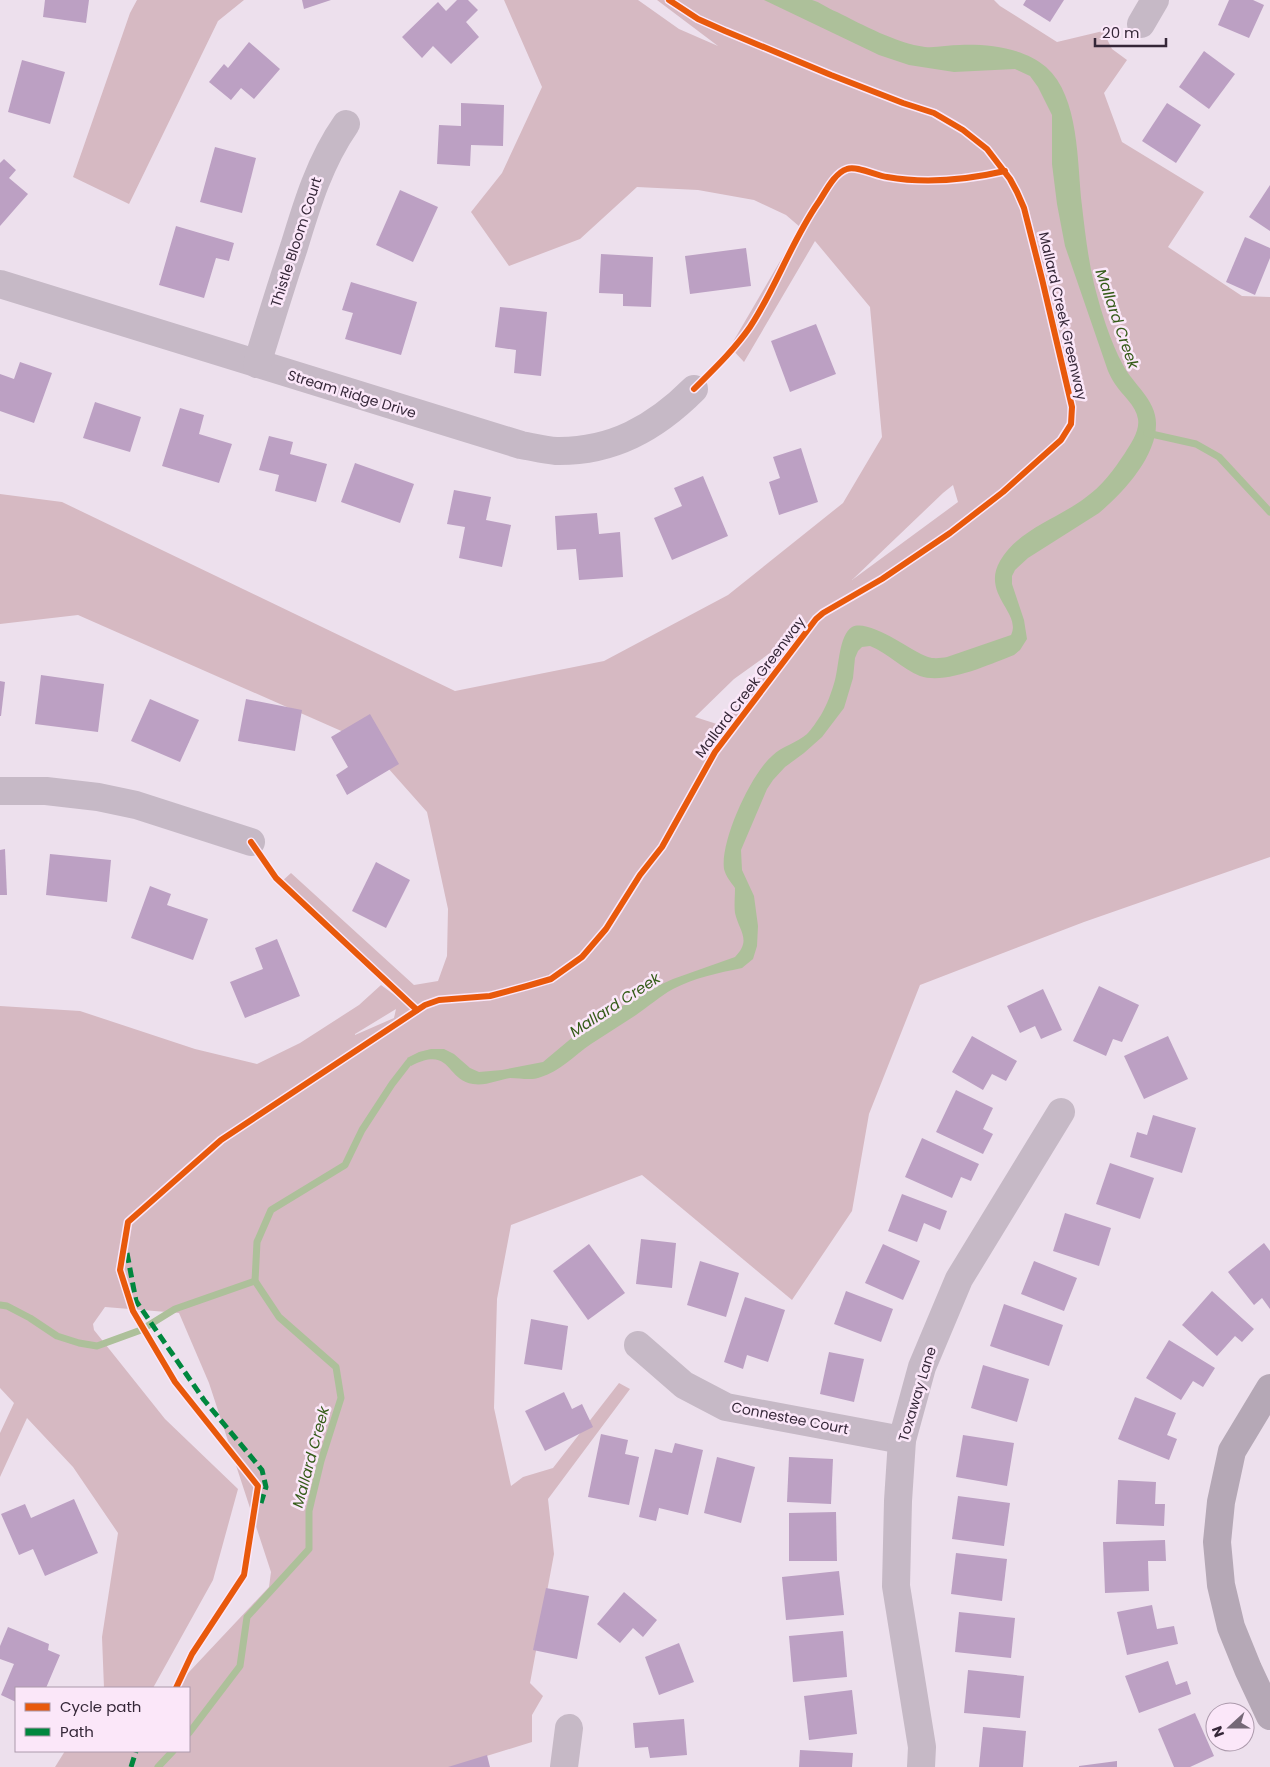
<svg xmlns="http://www.w3.org/2000/svg" width="1270" height="1767" font-family="Poppins,sans-serif">
  <style>
    .green { fill: #d6b9c2; fill-rule: evenodd }
    .water { fill: #adc09a }
    .lines { fill: none; stroke-linecap: round; stroke-linejoin: round }
    .stream { stroke: #adc09a; stroke-width: 7 }
    .building { fill: #bca0c3 }
    .minor { stroke: #c6b9c6; stroke-width: 28 }
    .major { stroke: #b5a8b6; stroke-width: 28 }
    .quiet { stroke: #00873e; stroke-width: 5; stroke-dasharray: 10 5; stroke-linecap: butt }
    .cycleway-casing { stroke: #fbe7f9; stroke-width: 9 }
    .cycleway { stroke: #e8590c; stroke-width: 6 }
    .labels { text-anchor: middle; stroke-width: 5; stroke-linejoin: round; paint-order: stroke }
    .street-label { font-size: 14px; fill: #352738; stroke: #fbe7f9 }
    .water-label { font-size: 15px; font-style: italic; fill: #355c19; stroke: #fbe7f9 }
  </style>
  <rect width="100%" height="100%" fill="#ede0ed"/>
  <g class="green">
    <path d="M 137,0 L 244,0 L 218,21 L 129,204 L 73,177 L 130,13 Z"/>
    <path d="M 504,0 L 638,0 L 679,29 L 718,46 L 657,0 L 994,0 L 1000,6 L 1057,42 L 1103,31 L 1112,49 L 1127,60 L 1104,93 L 1122,142 L 1204,192 L 1168,247 L 1242,296 L 1270,297 L 1270,857 L 1084,922 L 920,985 L 869,1114 L 852,1211 L 792,1300 L 642,1175 L 511,1225 L 497,1299 L 494,1408 L 511,1486 L 523,1477 L 553,1468 L 619,1383 L 630,1389 L 548,1499 L 554,1554 L 530,1683 L 543,1696 L 532,1715 L 532,1742 L 451,1767 L 55,1767 L 65,1751 L 189,1751 L 189,1688 L 174,1688 L 269,1587 L 271,1572 L 209,1383 L 179,1313 L 105,1307 L 93,1324 L 94,1330 L 165,1419 L 238,1489 L 213,1580 L 153,1688 L 104,1688 L 102,1637 L 118,1533 L 73,1467 L 27,1418 L 0,1477 L 0,1433 L 14,1403 L 0,1388 L 0,1006 L 80,1011 L 195,1049 L 257,1064 L 300,1043 L 359,1005 L 381,985 L 400,999 L 280,883 L 291,873 L 414,985 L 438,981 L 447,956 L 448,909 L 427,812 L 364,741 L 78,615 L 0,624 L 0,494 L 62,502 L 455,691 L 604,661 L 728,595 L 843,503 L 882,437 L 870,307 L 815,241 L 744,362 L 730,347 L 800,227 L 786,215 L 754,200 L 698,190 L 637,187 L 580,239 L 509,266 L 471,212 L 502,173 L 542,87 ZM 953,485 L 958,502 L 852,580 L 943,493 ZM 791,638 L 720,725 L 695,717 L 734,679 ZM 396,1009 L 394,1018 L 355,1035 L 355,1034 Z"/>
  </g>
  <path class="water" d="M 764,0 C 777,0 800,0 812,0 C 820,2 829,9 837,12 C 863,25 896,43 925,47 C 936,48 949,45 960,45 C 989,44 1024,48 1046,67 C 1080,97 1077,164 1082,206 C 1085,232 1088,258 1094,284 C 1101,311 1110,341 1123,365 C 1133,384 1156,400 1156,423 C 1157,456 1123,493 1099,513 L 1028,558 L 1015,570 L 1012,576 L 1012,584 L 1024,620 L 1027,639 L 1020,650 L 1014,655 C 990,664 946,685 920,676 C 902,669 888,653 870,646 L 862,647 L 858,651 L 855,658 L 853,678 L 844,708 L 822,737 L 804,753 L 785,767 L 773,780 L 767,789 L 741,850 L 742,870 L 754,896 L 758,926 L 757,946 L 753,959 L 742,968 C 718,973 694,978 673,989 C 660,996 648,1007 636,1015 C 621,1025 606,1034 591,1044 C 575,1055 559,1072 541,1077 C 531,1081 521,1078 510,1078 C 498,1080 486,1086 473,1084 C 445,1080 452,1045 411,1066 L 407,1058 L 419,1052 L 431,1049 L 444,1049 L 454,1054 L 470,1068 L 479,1072 L 502,1070 L 543,1062 L 580,1031 L 651,989 L 673,979 L 735,957 C 752,940 739,931 735,913 C 734,905 735,897 735,888 C 731,882 726,877 724,869 C 720,841 751,774 772,756 C 782,746 797,743 807,734 C 812,729 817,721 821,715 C 827,705 832,691 835,680 C 839,666 839,635 852,627 C 869,618 911,651 928,657 C 934,659 941,658 947,657 L 1011,635 C 1022,613 981,594 1000,561 C 1019,529 1057,519 1085,498 C 1102,486 1113,471 1125,453 C 1131,443 1140,431 1138,419 C 1136,405 1122,395 1115,384 C 1112,380 1110,375 1108,371 L 1065,246 L 1057,204 L 1052,164 L 1052,115 L 1038,87 L 1030,76 L 1015,69 L 954,72 L 909,65 L 879,55 Z"/>
  <g class="lines">
    <g class="stream">
      <path d="M 1147,433 L 1196,444 L 1219,457 L 1270,512"/>
      <path d="M 0,1305 L 7,1306 L 30,1318 L 57,1336 L 79,1343 L 97,1346 L 141,1330 L 175,1309 L 255,1281"/>
      <path d="M 189,1733 L 240,1666 L 247,1617 L 309,1549 L 309,1511 L 321,1461 L 341,1398 L 336,1367 L 279,1317 L 255,1281 L 257,1242 L 271,1210 L 345,1165 L 362,1130 L 392,1084 L 409,1062 L 416,1059"/>
      <path d="M 158,1767 L 173,1751"/>
    </g>
  </g>
  <g class="building">
    <path d="M 45,0 L 89,0 L 86,23 L 43,17 Z"/>
    <path d="M 302,0 L 331,0 L 304,9 Z"/>
    <path d="M 457,0 L 468,0 L 478,10 L 466,22 L 479,37 L 451,64 L 433,46 L 422,58 L 402,37 L 438,2 L 446,11 Z"/>
    <path d="M 1026,0 L 1064,0 L 1050,22 L 1023,5 Z"/>
    <path d="M 1229,0 L 1253,0 L 1264,5 L 1249,38 L 1218,25 Z"/>
    <path d="M 249,42 L 280,69 L 254,99 L 241,88 L 231,100 L 209,82 L 224,64 L 228,68 Z"/>
    <path d="M 1204,51 L 1235,74 L 1209,109 L 1179,87 Z"/>
    <path d="M 22,60 L 65,72 L 50,124 L 8,112 Z"/>
    <path d="M 461,103 L 504,105 L 503,146 L 471,145 L 470,166 L 437,164 L 439,125 L 461,126 Z"/>
    <path d="M 1167,103 L 1201,125 L 1176,163 L 1142,141 Z"/>
    <path d="M 215,147 L 256,158 L 242,213 L 200,202 Z"/>
    <path d="M 4,159 L 16,170 L 9,178 L 28,194 L 0,226 L 0,163 Z"/>
    <path d="M 1270,185 L 1270,231 L 1249,217 Z"/>
    <path d="M 400,190 L 438,207 L 413,262 L 376,245 Z"/>
    <path d="M 176,226 L 234,243 L 229,261 L 216,258 L 204,298 L 159,285 Z"/>
    <path d="M 1245,237 L 1270,248 L 1270,258 L 1255,295 L 1226,282 Z"/>
    <path d="M 746,248 L 751,286 L 690,294 L 685,256 Z"/>
    <path d="M 601,254 L 653,257 L 651,307 L 623,306 L 623,294 L 599,293 Z"/>
    <path d="M 351,282 L 417,302 L 401,355 L 345,339 L 353,313 L 342,310 Z"/>
    <path d="M 500,307 L 547,312 L 541,376 L 514,373 L 516,350 L 495,347 Z"/>
    <path d="M 816,324 L 836,374 L 790,392 L 771,341 Z"/>
    <path d="M 20,362 L 52,373 L 34,423 L 0,411 L 0,374 L 14,379 Z"/>
    <path d="M 95,402 L 141,417 L 130,452 L 83,438 Z"/>
    <path d="M 180,408 L 204,415 L 199,434 L 232,444 L 219,483 L 162,466 Z"/>
    <path d="M 269,436 L 293,442 L 290,454 L 327,464 L 316,502 L 275,491 L 279,475 L 259,470 Z"/>
    <path d="M 801,448 L 818,502 L 779,515 L 769,482 L 780,478 L 773,457 Z"/>
    <path d="M 355,463 L 414,484 L 400,523 L 341,502 Z"/>
    <path d="M 703,476 L 728,536 L 672,560 L 654,518 L 682,506 L 674,488 Z"/>
    <path d="M 454,490 L 491,497 L 486,520 L 511,525 L 502,567 L 459,558 L 465,527 L 447,524 Z"/>
    <path d="M 597,513 L 599,534 L 620,532 L 623,577 L 579,580 L 576,549 L 557,550 L 555,516 Z"/>
    <path d="M 41,675 L 104,684 L 98,732 L 35,724 Z"/>
    <path d="M 0,681 L 5,682 L 1,716 L 0,716 Z"/>
    <path d="M 150,699 L 199,720 L 180,762 L 131,741 Z"/>
    <path d="M 246,699 L 302,710 L 295,751 L 238,741 Z"/>
    <path d="M 370,714 L 399,764 L 347,795 L 336,775 L 348,767 L 331,737 Z"/>
    <path d="M 5,849 L 7,895 L 0,895 L 0,850 Z"/>
    <path d="M 50,854 L 111,860 L 107,902 L 46,895 Z"/>
    <path d="M 376,862 L 410,880 L 386,928 L 352,911 Z"/>
    <path d="M 150,886 L 171,894 L 167,905 L 208,919 L 193,960 L 131,938 Z"/>
    <path d="M 277,939 L 300,996 L 245,1018 L 230,982 L 263,969 L 255,948 Z"/>
    <path d="M 1099,986 L 1139,1005 L 1122,1042 L 1113,1039 L 1106,1056 L 1073,1041 Z"/>
    <path d="M 1043,989 L 1062,1030 L 1041,1039 L 1035,1026 L 1020,1033 L 1007,1006 Z"/>
    <path d="M 972,1036 L 1017,1061 L 1006,1081 L 992,1074 L 983,1090 L 952,1072 Z"/>
    <path d="M 1168,1036 L 1188,1079 L 1144,1099 L 1124,1056 Z"/>
    <path d="M 956,1090 L 993,1108 L 983,1129 L 993,1134 L 983,1154 L 936,1132 Z"/>
    <path d="M 1153,1115 L 1196,1128 L 1182,1173 L 1130,1157 L 1137,1132 L 1147,1135 Z"/>
    <path d="M 922,1138 L 979,1164 L 971,1181 L 961,1177 L 952,1198 L 905,1177 Z"/>
    <path d="M 1110,1163 L 1154,1178 L 1140,1219 L 1096,1204 Z"/>
    <path d="M 902,1194 L 947,1211 L 940,1230 L 924,1223 L 917,1242 L 888,1231 Z"/>
    <path d="M 1065,1213 L 1111,1228 L 1099,1266 L 1053,1251 Z"/>
    <path d="M 641,1239 L 676,1243 L 672,1288 L 636,1284 Z"/>
    <path d="M 1264,1243 L 1270,1251 L 1270,1309 L 1262,1298 L 1254,1305 L 1228,1272 Z"/>
    <path d="M 589,1244 L 625,1293 L 588,1320 L 553,1271 Z"/>
    <path d="M 883,1244 L 920,1261 L 903,1300 L 865,1283 Z"/>
    <path d="M 700,1261 L 739,1273 L 726,1317 L 687,1305 Z"/>
    <path d="M 1034,1261 L 1077,1278 L 1064,1311 L 1021,1294 Z"/>
    <path d="M 846,1291 L 893,1309 L 881,1342 L 834,1324 Z"/>
    <path d="M 1212,1291 L 1254,1329 L 1242,1342 L 1235,1336 L 1217,1356 L 1182,1325 Z"/>
    <path d="M 745,1297 L 785,1310 L 768,1362 L 747,1355 L 743,1369 L 724,1362 Z"/>
    <path d="M 1004,1304 L 1063,1325 L 1049,1366 L 990,1346 Z"/>
    <path d="M 531,1319 L 568,1326 L 562,1370 L 524,1364 Z"/>
    <path d="M 1169,1340 L 1215,1368 L 1203,1387 L 1193,1381 L 1181,1400 L 1146,1378 Z"/>
    <path d="M 829,1352 L 864,1359 L 854,1402 L 820,1394 Z"/>
    <path d="M 983,1365 L 1029,1379 L 1017,1422 L 971,1408 Z"/>
    <path d="M 564,1392 L 572,1409 L 582,1404 L 593,1427 L 545,1451 L 525,1411 Z"/>
    <path d="M 1135,1397 L 1176,1413 L 1167,1435 L 1177,1439 L 1169,1460 L 1118,1439 Z"/>
    <path d="M 601,1434 L 628,1440 L 625,1454 L 639,1457 L 629,1505 L 588,1497 Z"/>
    <path d="M 963,1435 L 1014,1443 L 1007,1486 L 956,1477 Z"/>
    <path d="M 675,1443 L 703,1450 L 688,1515 L 659,1508 L 656,1521 L 639,1517 L 655,1449 L 672,1453 Z"/>
    <path d="M 717,1457 L 755,1467 L 741,1523 L 704,1513 Z"/>
    <path d="M 789,1457 L 833,1459 L 831,1504 L 787,1502 Z"/>
    <path d="M 1118,1480 L 1156,1482 L 1155,1504 L 1165,1504 L 1164,1526 L 1116,1524 Z"/>
    <path d="M 958,1496 L 1010,1503 L 1004,1546 L 952,1539 Z"/>
    <path d="M 74,1499 L 98,1553 L 45,1576 L 33,1549 L 19,1555 L 1,1514 L 25,1504 L 31,1518 Z"/>
    <path d="M 836,1512 L 837,1561 L 789,1561 L 789,1513 Z"/>
    <path d="M 1165,1540 L 1166,1561 L 1148,1561 L 1149,1591 L 1105,1593 L 1103,1542 Z"/>
    <path d="M 956,1553 L 1007,1559 L 1002,1601 L 951,1594 Z"/>
    <path d="M 839,1571 L 844,1615 L 786,1620 L 782,1577 Z"/>
    <path d="M 546,1588 L 589,1596 L 577,1659 L 533,1650 Z"/>
    <path d="M 624,1592 L 657,1620 L 643,1637 L 633,1628 L 620,1643 L 597,1624 Z"/>
    <path d="M 1152,1605 L 1157,1629 L 1174,1626 L 1178,1644 L 1127,1655 L 1117,1612 Z"/>
    <path d="M 959,1612 L 1015,1618 L 1011,1658 L 955,1652 Z"/>
    <path d="M 8,1627 L 49,1644 L 48,1650 L 60,1655 L 46,1688 L 16,1688 L 16,1702 L 1,1695 L 14,1664 L 0,1659 L 0,1646 Z"/>
    <path d="M 843,1631 L 847,1677 L 793,1682 L 789,1636 Z"/>
    <path d="M 679,1643 L 694,1682 L 659,1695 L 645,1657 Z"/>
    <path d="M 1168,1661 L 1176,1685 L 1187,1681 L 1191,1694 L 1139,1713 L 1125,1676 Z"/>
    <path d="M 968,1670 L 1024,1676 L 1020,1718 L 964,1713 Z"/>
    <path d="M 852,1690 L 857,1734 L 809,1740 L 804,1696 Z"/>
    <path d="M 1195,1713 L 1214,1756 L 1190,1767 L 1174,1767 L 1158,1729 Z"/>
    <path d="M 684,1719 L 687,1755 L 650,1758 L 648,1747 L 635,1748 L 633,1723 Z"/>
    <path d="M 983,1727 L 1026,1731 L 1023,1767 L 979,1767 Z"/>
    <path d="M 800,1750 L 853,1753 L 852,1767 L 799,1767 Z"/>
    <path d="M 487,1755 L 490,1767 L 448,1767 Z"/>
    <path d="M 1117,1761 L 1117,1767 L 1079,1767 L 1079,1766 Z"/>
  </g>
  <g class="lines">
    <g class="minor">
      <path d="M 1141,24 L 1155,0"/>
      <path d="M 0,284 L 521,445 C 533,447 544,450 556,451 C 612,452 655,428 694,389"/>
      <path d="M 257,364 C 269,325 281,286 294,247 C 307,204 320,161 346,124"/>
      <path d="M 0,791 L 46,791 L 98,797 L 136,805 L 251,842"/>
      <path d="M 638,1345 L 684,1385 L 726,1407 L 902,1440"/>
      <path d="M 564,1767 L 569,1728"/>
      <path d="M 921,1767 L 922,1747 L 896,1586 L 898,1501 L 902,1440 L 922,1367 L 959,1279 L 1061,1112"/>
    </g>
    <path class="major" d="M 1270,1388 L 1232,1451 L 1221,1502 L 1217,1542 L 1221,1585 L 1231,1627 L 1248,1669 L 1270,1716"/>
    <g class="quiet">
      <path d="M 127,1253 L 136,1301 L 204,1400 L 262,1470 L 266,1487 L 261,1503"/>
      <path d="M 131,1767 L 136,1751"/>
    </g>
    <g class="cycleway-casing">
      <g id="cycleway">
        <path d="M 694,389 C 714,369 734,350 750,327 C 776,288 791,242 818,203 C 825,193 834,173 847,169 C 856,165 877,176 887,177 C 926,184 966,180 1005,171"/>
        <path d="M 251,842 L 276,878 L 417,1010"/>
        <path d="M 176,1688 L 192,1654 L 244,1575 L 258,1486 L 175,1382 L 133,1311 L 120,1270 L 128,1222 L 221,1140 L 425,1005 L 439,1000 L 490,996 L 527,986 L 551,979 L 582,957 L 606,929 L 640,875 L 662,847 L 715,752 L 816,619 L 823,613 L 882,579 L 950,533 L 1003,492 L 1061,440 L 1071,424 L 1072,407 L 1042,279 L 1024,208 L 1017,192 L 1010,179 L 987,149 L 963,130 L 934,113 L 903,103 L 831,75 L 725,31 L 698,19 L 669,0"/>
      </g>
    </g>
    <use href="#cycleway" class="cycleway"/>
  </g>
  <g class="labels">
    <g class="street-label">
      <text transform="translate(296 242) rotate(-72)" y="5">Thistle Bloom Court</text>
      <text transform="translate(1063 316) rotate(77)" y="5">Mallard Creek Greenway</text>
      <text transform="translate(352 394) rotate(17)" y="5">Stream Ridge Drive</text>
      <text transform="translate(750 687) rotate(-53)" y="5">Mallard Creek Greenway</text>
      <text transform="translate(917 1394) rotate(-73)" y="5">Toxaway Lane</text>
      <text transform="translate(790 1418) rotate(11)" y="5">Connestee Court</text>
    </g>
    <g class="water-label">
      <text transform="translate(1117 319) rotate(71)" y="5">Mallard Creek</text>
      <text transform="translate(615 1005) rotate(-33)" y="5">Mallard Creek</text>
      <text transform="translate(311 1457) rotate(-75)" y="5">Mallard Creek</text>
    </g>
  </g>
  <rect x="15" y="1687" width="175" height="65" fill="#fbe7f9" stroke="#ac9aac"/>
  <rect x="25" y="1703" width="25" height="8" fill="#e8590c" stroke="#ac9aac"/>
  <text x="60" y="1712" font-size="15" fill="#352738">Cycle path</text>
  <rect x="25" y="1728" width="25" height="8" fill="#00873e" stroke="#ac9aac"/>
  <text x="60" y="1737" font-size="15" fill="#352738">Path</text>
  <g transform="translate(1230 1727) rotate(249)"><circle r="24" fill="#fbe7f9" stroke="#ac9aac"/>
  <path d="M0-4L9 19L0 12L-9 19Z" fill="#756877"/>
  <text y="-8" font-size="14" font-weight="bold" text-anchor="middle" fill="#352738">N</text>
  </g>
  <path d="M1095 38v8h71v-8" fill="none" stroke="#352738" stroke-width="2.5"/>
  <text x="1102" y="38" font-size="15" fill="#352738" stroke="#fbe7f9" stroke-width="4" paint-order="stroke">20 m</text>
</svg>
